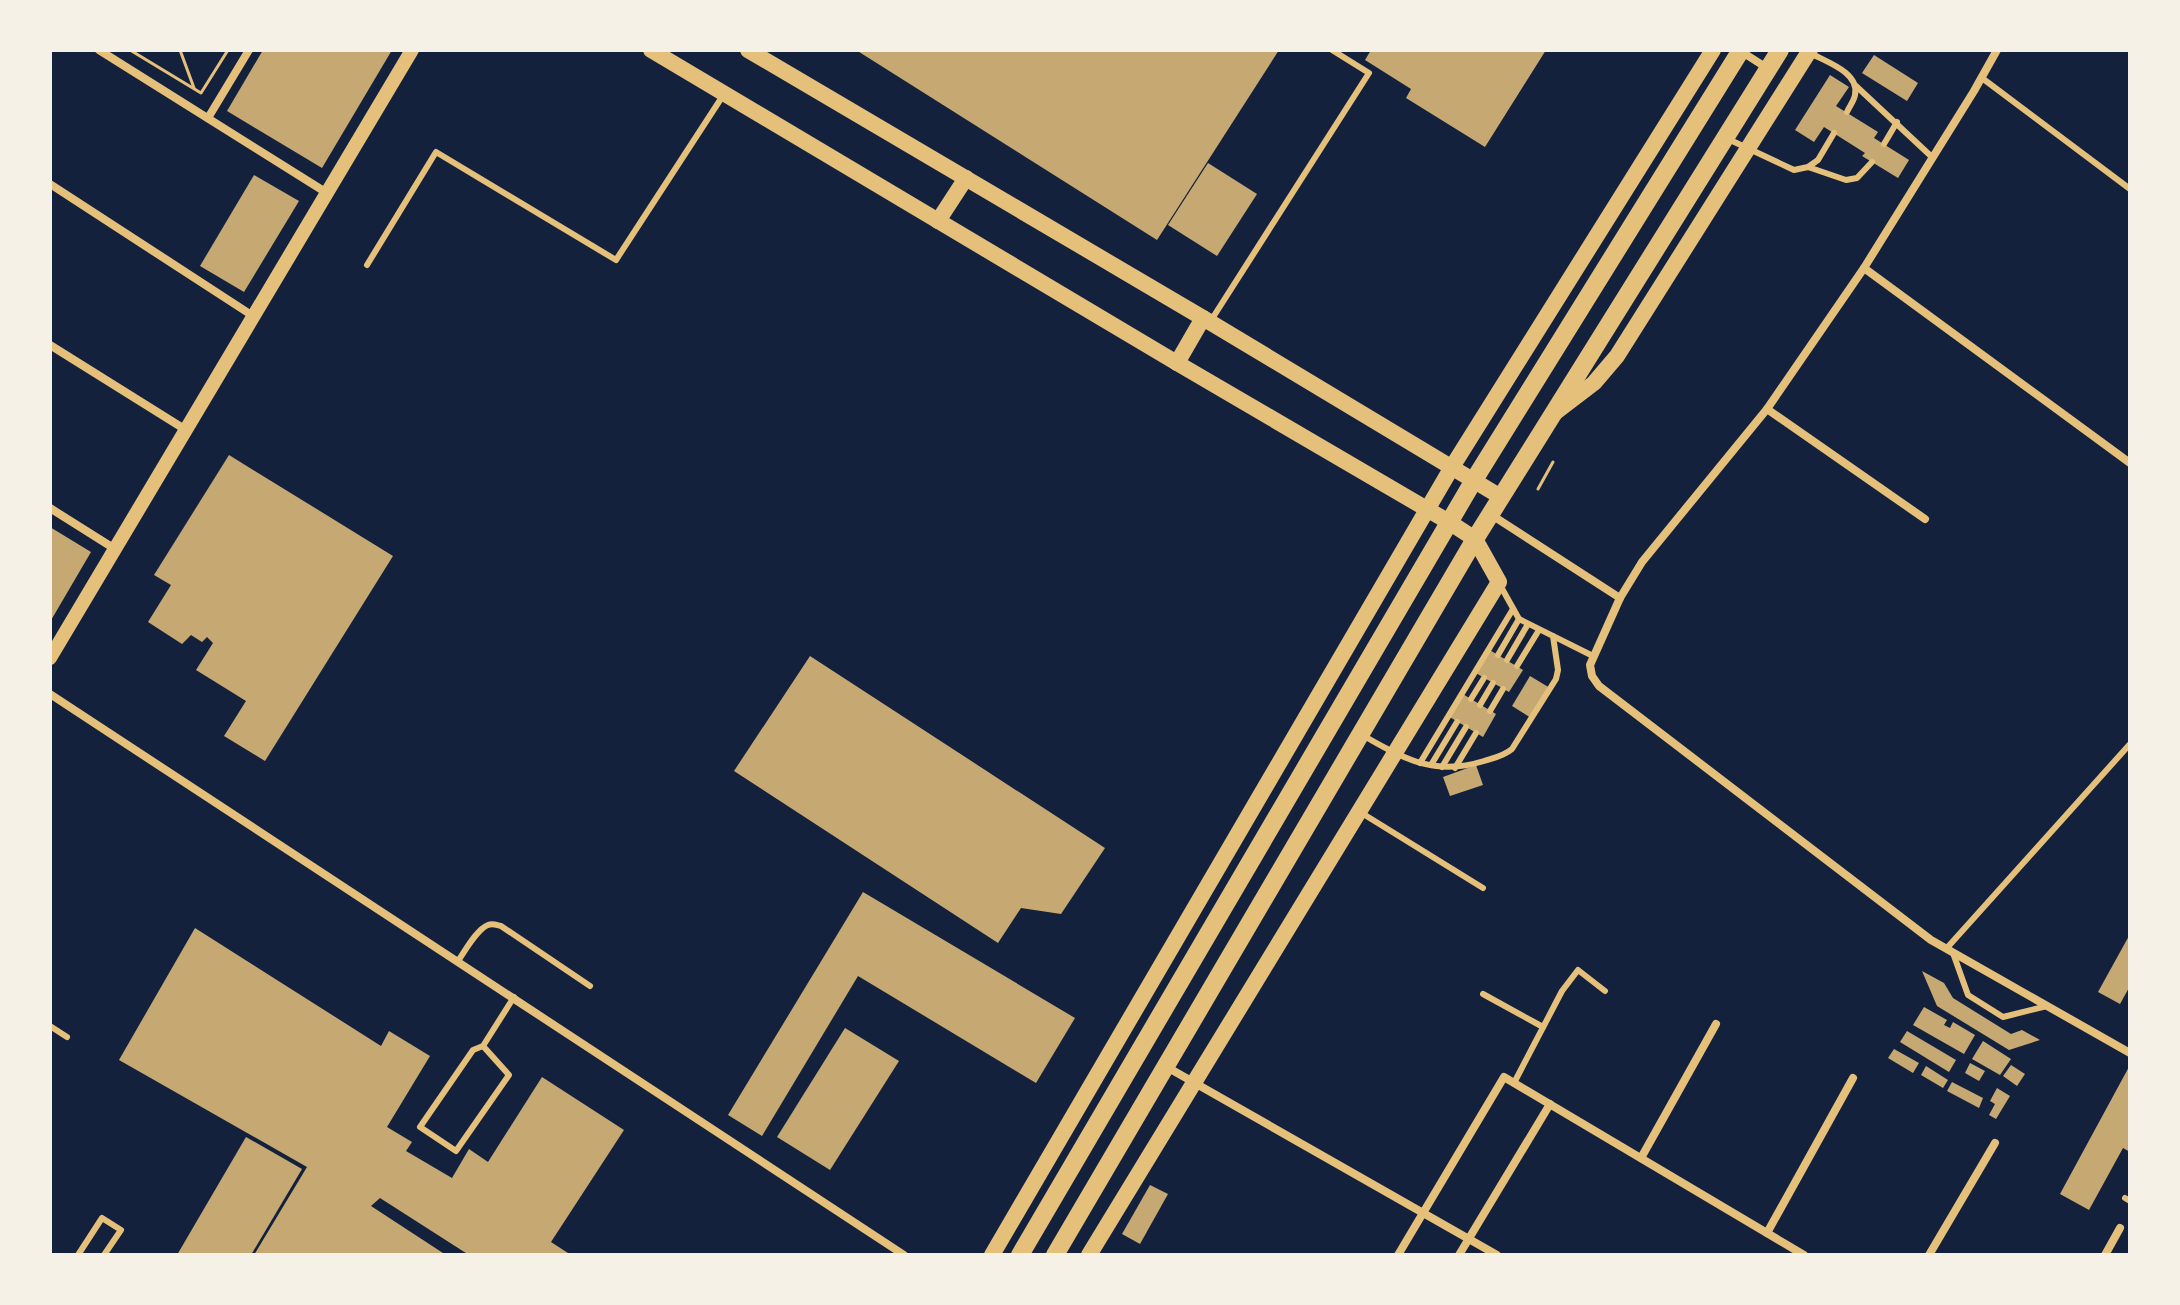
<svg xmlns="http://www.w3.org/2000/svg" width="2180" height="1305" font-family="Helvetica,sans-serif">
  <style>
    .building { fill: #c6a872 }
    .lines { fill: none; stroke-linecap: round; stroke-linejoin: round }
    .path { stroke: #e5c07b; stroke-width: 3 }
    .service { stroke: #e5c07b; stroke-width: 6 }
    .minor { stroke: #e5c07b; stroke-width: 8 }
    .tertiary { stroke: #e5c07b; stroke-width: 14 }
    .secondary { stroke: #e5c07b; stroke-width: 16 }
    .primary { stroke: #e5c07b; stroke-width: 18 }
  </style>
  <rect width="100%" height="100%" fill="#14213d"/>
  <g class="building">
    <path d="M 263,50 L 392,50 L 322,168 L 227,111 Z"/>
    <path d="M 856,50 L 1279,50 L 1157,240 Z"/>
    <path d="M 1371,50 L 1546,50 L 1485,147 L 1406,98 L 1411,89 L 1365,60 Z"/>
    <path d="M 1874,55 L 1918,83 L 1907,101 L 1862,73 Z"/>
    <path d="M 1830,75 L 1849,87 L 1836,106 L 1878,132 L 1874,138 L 1909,160 L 1898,178 L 1862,156 L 1865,153 L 1824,127 L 1814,142 L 1795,130 Z"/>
    <path d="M 1208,163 L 1257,194 L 1217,256 L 1168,225 Z"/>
    <path d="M 254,175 L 299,201 L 244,292 L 200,266 Z"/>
    <path d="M 229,455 L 393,556 L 265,761 L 224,736 L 246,701 L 196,670 L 213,643 L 207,637 L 202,642 L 191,635 L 182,644 L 148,622 L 171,585 L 154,575 Z"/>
    <path d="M 50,527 L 91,552 L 50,622 Z"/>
    <path d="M 1488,649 L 1523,670 L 1509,692 L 1474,672 Z"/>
    <path d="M 810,656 L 1105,848 L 1061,914 L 1021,908 L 998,943 L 734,771 Z"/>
    <path d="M 1530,676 L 1550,688 L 1531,718 L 1512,706 Z"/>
    <path d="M 1461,693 L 1496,714 L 1483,737 L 1448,716 Z"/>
    <path d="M 1476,765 L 1483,785 L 1450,796 L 1443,777 Z"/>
    <path d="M 863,892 L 1075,1018 L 1036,1083 L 858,976 L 762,1136 L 728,1115 Z"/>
    <path d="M 195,928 L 381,1046 L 389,1031 L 430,1056 L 387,1127 L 412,1142 L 406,1151 L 452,1178 L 469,1149 L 488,1162 L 542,1077 L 624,1130 L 551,1242 L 571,1255 L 469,1255 L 380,1198 L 371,1206 L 446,1255 L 254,1255 L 307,1167 L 119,1060 Z"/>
    <path d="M 2130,934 L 2130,986 L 2120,1004 L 2098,992 Z"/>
    <path d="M 1922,971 L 1944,983 L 1953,998 L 2011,1034 L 2022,1030 L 2040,1040 L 2009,1050 L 1937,1006 Z"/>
    <path d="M 1924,1007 L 1947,1020 L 1944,1025 L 1950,1028 L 1953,1022 L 1975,1035 L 1964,1054 L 1913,1025 Z"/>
    <path d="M 845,1028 L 899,1061 L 830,1170 L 777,1137 Z"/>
    <path d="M 1907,1031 L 1956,1060 L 1949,1072 L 1900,1042 Z"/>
    <path d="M 1983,1041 L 2011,1059 L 2000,1075 L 1972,1059 Z"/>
    <path d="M 1894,1049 L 1919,1063 L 1913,1073 L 1888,1058 Z"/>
    <path d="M 1970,1063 L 1985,1071 L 1979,1081 L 1965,1073 Z"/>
    <path d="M 2011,1065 L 2025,1074 L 2017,1086 L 2003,1076 Z"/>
    <path d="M 2130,1065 L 2130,1152 L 2123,1148 L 2089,1210 L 2060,1194 Z"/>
    <path d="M 1926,1066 L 1948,1080 L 1943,1088 L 1921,1075 Z"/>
    <path d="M 1952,1082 L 1983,1098 L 1979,1108 L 1947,1091 Z"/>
    <path d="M 1997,1088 L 2010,1096 L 1996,1119 L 1989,1115 L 1995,1104 L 1990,1101 Z"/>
    <path d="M 246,1137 L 302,1169 L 251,1255 L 177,1255 Z"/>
    <path d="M 1150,1185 L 1168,1194 L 1140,1244 L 1122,1234 Z"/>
  </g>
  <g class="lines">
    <g class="path">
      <path d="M 130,50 L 201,93 L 228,50"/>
      <path d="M 180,50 L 194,88"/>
      <path d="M 1538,489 L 1553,462"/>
    </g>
    <g class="service">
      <path d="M 1812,54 C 1827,62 1860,73 1855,95 C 1854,101 1849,107 1847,112"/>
      <path d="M 1982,78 L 2130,189"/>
      <path d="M 1856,86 L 1933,158"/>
      <path d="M 1728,139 L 1794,170 L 1808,167 L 1846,180 L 1857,178 L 1872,162"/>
      <path d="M 1884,144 L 1897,122"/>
      <path d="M 1808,167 L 1818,160 L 1834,133"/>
      <path d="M 367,265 L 436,152 L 616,260 L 724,94"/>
      <path d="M 1210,322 L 1369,73 L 1332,50"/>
      <path d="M 1519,619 L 1593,656"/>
      <path d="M 1498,655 L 1519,619 L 1500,585"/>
      <path d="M 1507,660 L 1528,624"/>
      <path d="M 1517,666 L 1539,630"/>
      <path d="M 1471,699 L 1484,678"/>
      <path d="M 1480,705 L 1493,683"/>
      <path d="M 1490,711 L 1503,689"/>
      <path d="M 1364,736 C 1405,760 1436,776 1484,761 C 1494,758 1504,756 1512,749 L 1556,679 L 1558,670 L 1553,636"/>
      <path d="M 1420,763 L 1513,609"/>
      <path d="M 1431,765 L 1457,722"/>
      <path d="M 1442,767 L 1466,727"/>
      <path d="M 1455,768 L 1476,733"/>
      <path d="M 1360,812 L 1483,888"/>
      <path d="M 1946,949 L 2130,744"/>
      <path d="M 1953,953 L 1968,995 L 2003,1017 L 2047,1006"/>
      <path d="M 458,961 C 465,951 477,929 488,925 C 493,923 496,925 501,926 L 590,986"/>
      <path d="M 1483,994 L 1543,1027"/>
      <path d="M 50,1026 L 67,1037"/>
      <path d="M 483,1046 L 509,1075 L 456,1151 L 420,1127 L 473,1050 L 483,1046 L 514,997"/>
      <path d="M 1514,1083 L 1562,991 L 1578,970 L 1605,991"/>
      <path d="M 2125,1198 L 2130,1201"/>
      <path d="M 78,1255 L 102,1218 L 121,1230 L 104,1255"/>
    </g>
    <g class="minor">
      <path d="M 99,50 L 327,193"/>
      <path d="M 1997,50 L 1974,91 L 1864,268 L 1767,409 L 1642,562 L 1620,598 L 1590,665 L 1592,676 L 1599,686 L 1931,940 L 2130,1053"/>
      <path d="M 1742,52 L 1767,68"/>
      <path d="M 208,118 L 249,50"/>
      <path d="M 50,184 L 253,316"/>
      <path d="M 1864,268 L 2130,463"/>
      <path d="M 50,345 L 186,430"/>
      <path d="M 1767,409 L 1925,519"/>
      <path d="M 50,508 L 115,549"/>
      <path d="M 1490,514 L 1620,598"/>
      <path d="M 50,694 L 904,1255"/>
      <path d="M 1165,1066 L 1497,1255"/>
      <path d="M 1641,1158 L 1716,1024"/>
      <path d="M 1767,1233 L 1853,1078"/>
      <path d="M 1398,1255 L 1504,1077 L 1804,1255"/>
      <path d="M 1459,1255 L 1550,1104"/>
      <path d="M 1929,1255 L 1995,1143"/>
      <path d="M 2105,1255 L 2120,1228"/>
    </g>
    <path class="tertiary" d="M 50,658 L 412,50"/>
    <g class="secondary">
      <path d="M 651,50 L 1177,363 L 1449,522 L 1475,539 L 1499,582 L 1089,1255"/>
      <path d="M 748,50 L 1203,318 L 1501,497"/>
      <path d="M 938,221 L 966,178"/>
      <path d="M 1177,363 L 1203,318"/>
      <path d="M 1556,412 L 1594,383 L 1617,356 L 1810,50"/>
      <path d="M 992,1255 L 1452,467 L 1713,50"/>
    </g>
    <g class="primary">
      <path d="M 1020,1255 L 1474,480 L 1741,50"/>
      <path d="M 1055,1255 L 1475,539 L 1780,50"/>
    </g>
  </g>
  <rect width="2180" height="1305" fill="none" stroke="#f6f1e7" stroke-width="104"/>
</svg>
